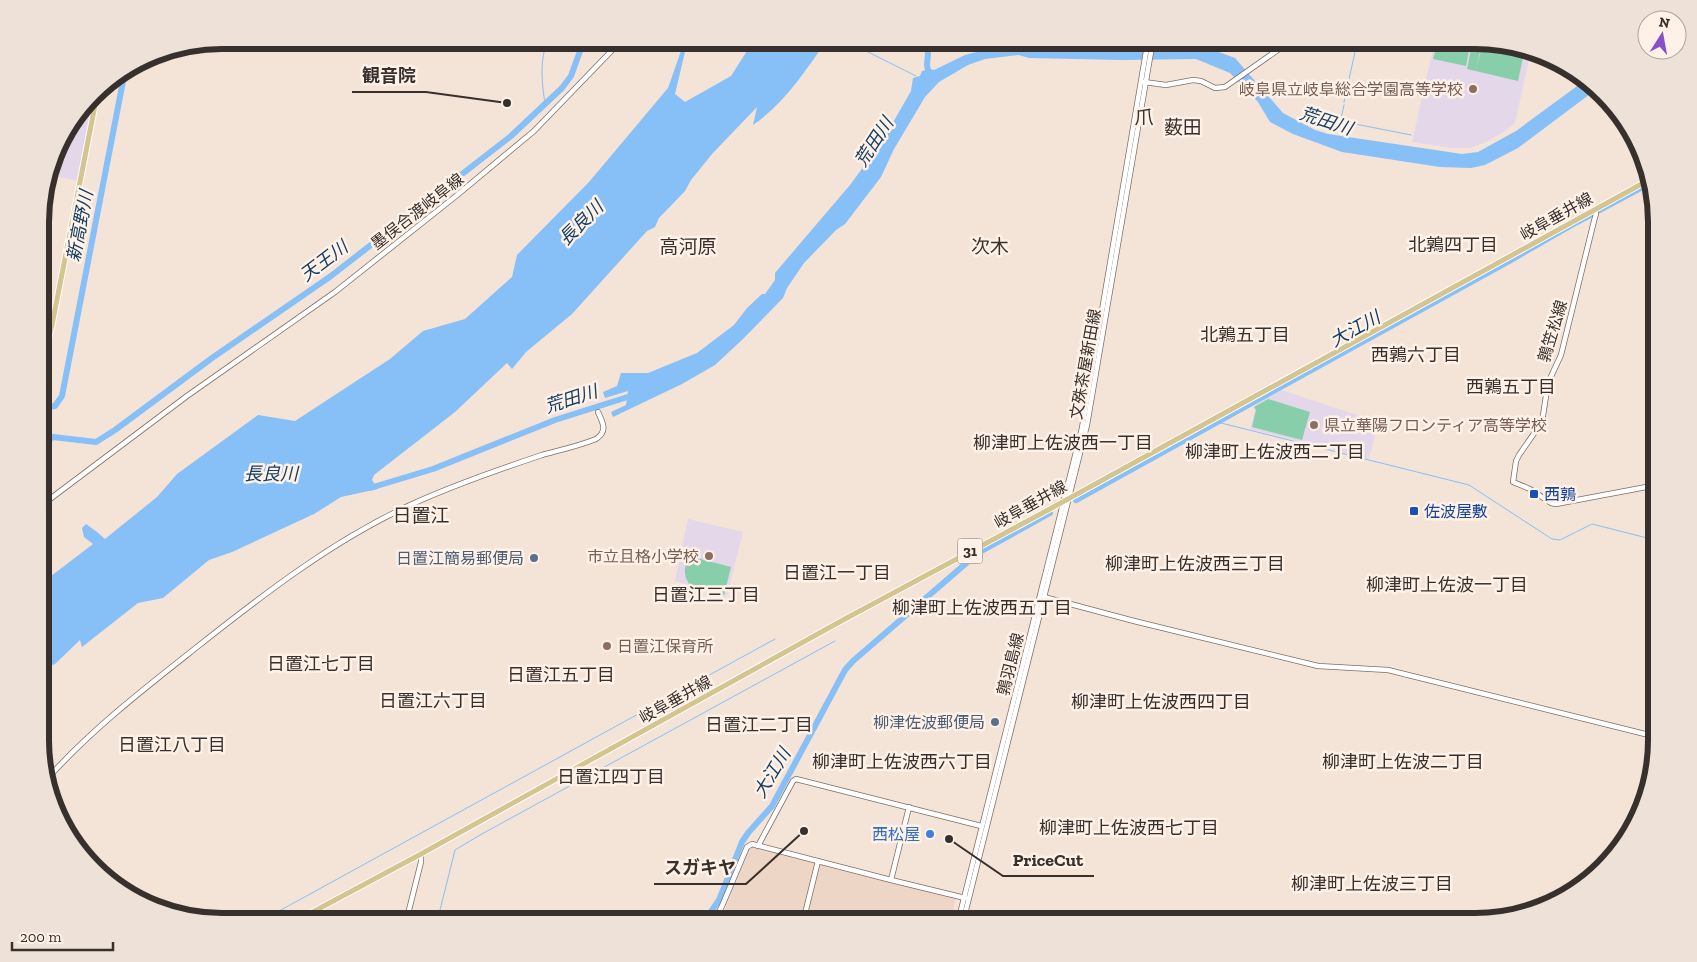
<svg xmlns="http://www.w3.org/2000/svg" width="1697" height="962" font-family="'Zilla Slab','Noto Sans JP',serif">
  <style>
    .built { fill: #eed6c6 }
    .education { fill: #e5d7ea }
    .green { fill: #89ceab }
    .water { fill: #87bff7 }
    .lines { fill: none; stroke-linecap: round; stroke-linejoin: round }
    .stream { stroke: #87bff7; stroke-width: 1 }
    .river { stroke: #87bff7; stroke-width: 6 }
    .secondary-casing { stroke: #7e6f65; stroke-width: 6 }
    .primary-casing { stroke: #fff; stroke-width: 7 }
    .secondary { stroke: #fff; stroke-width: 4.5 }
    .primary { stroke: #d4c48f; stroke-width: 5 }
    .education-dot { fill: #8d6e63; stroke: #fef1e7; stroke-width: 2 }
    .transit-dot { fill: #1a4fb4; stroke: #fef1e7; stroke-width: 2 }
    .service-dot { fill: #5c6f8a; stroke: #fef1e7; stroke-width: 2 }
    .shop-dot { fill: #3f7fe0; stroke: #fef1e7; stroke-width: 2 }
    .labels { text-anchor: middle; stroke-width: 5; stroke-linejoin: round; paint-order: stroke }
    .shield { fill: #fef1e7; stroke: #736a64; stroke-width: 1 }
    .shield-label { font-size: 15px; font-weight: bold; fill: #37302c }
    .education-label { font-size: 16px; fill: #785e54; stroke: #fef1e7; text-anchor: end }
    .street-label { font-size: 16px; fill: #37302c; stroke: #fef1e7 }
    .transit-label { font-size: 16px; fill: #164399; stroke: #fef1e7; text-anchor: start }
    .service-label { font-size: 16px; fill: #4e5e75; stroke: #fef1e7; text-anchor: end }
    .shop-label { font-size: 16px; fill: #366cbe; stroke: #fef1e7; text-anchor: end }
    .water-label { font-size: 18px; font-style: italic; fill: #153e62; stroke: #fef1e7 }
    .neighbourhood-label { font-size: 18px; fill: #37302c; stroke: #fef1e7 }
    .quarter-label { font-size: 19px; fill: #37302c; stroke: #fef1e7 }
    .rim { fill: none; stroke: #37302c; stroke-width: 6 }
    .leader { fill: none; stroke: #37302c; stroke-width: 2 }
    .callout-dot { fill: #37302c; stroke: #fef1e7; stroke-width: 2 }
    .callout-label { font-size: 18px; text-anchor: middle; font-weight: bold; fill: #37302c; stroke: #fef1e7; stroke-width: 5; stroke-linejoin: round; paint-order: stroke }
  </style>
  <rect width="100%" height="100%" fill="#f4e3d7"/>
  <path class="built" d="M 753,846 L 956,898 L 950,922 L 714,922 L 724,912 L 748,848 Z"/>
  <g class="education">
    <path d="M 1435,40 L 1476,40 L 1530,55 L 1515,123 L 1505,131 L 1488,141 L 1470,148 L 1451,148 L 1412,142 Z"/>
    <path d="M 96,93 L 79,181 L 49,175 L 59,141 Z"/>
    <path d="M 1281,390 L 1378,422 L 1369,459 L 1250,429 L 1255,410 L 1253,407 Z"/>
    <path d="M 688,519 L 743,532 L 727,595 L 725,597 L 675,581 Z"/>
  </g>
  <g class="green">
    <path d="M 1438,40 L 1471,40 L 1466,66 L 1433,59 Z"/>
    <path d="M 1473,40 L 1482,42 L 1476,70 L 1483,42 L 1524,53 L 1518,81 L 1467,69 Z"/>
    <path d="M 1268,399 L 1310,412 L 1302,440 L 1252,427 L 1256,410 L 1254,407 Z"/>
    <path d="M 689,556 L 731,567 L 724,595 L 689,584 C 683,575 684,566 689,556 Z"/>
  </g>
  <g class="water">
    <path d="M 754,40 L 827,40 C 806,70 784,104 753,125 L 757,107 L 712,154 L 691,180 L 685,191 L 659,218 L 655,227 L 647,231 L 572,314 L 526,352 L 512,369 L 507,363 L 455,412 L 374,475 L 372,480 L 378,489 L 341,497 L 314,514 L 232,552 L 209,560 L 163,598 L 138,603 L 82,647 L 80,640 L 55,664 L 42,669 L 42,583 L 93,544 L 84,537 L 82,528 L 86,524 L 97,532 L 105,539 L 157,497 L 177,474 L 258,415 L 295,421 L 390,359 L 423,331 L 465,319 L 512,277 L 517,255 L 589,182 L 668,88 L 682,48 L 685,52 L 675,94 L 685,102 L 731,76 Z"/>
    <path d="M 1039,44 L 1142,44 L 1205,47 L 1235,58 L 1283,113 L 1315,130 L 1328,134 L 1462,154 L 1478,152 L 1516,131 L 1584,81 L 1594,91 L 1518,148 L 1485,165 L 1471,168 L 1440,167 L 1342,152 L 1293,134 L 1270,122 L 1258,102 L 1230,73 L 1196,59 L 1122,60 L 1029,58 L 1019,55 L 985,59 L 968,65 L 939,82 L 925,97 L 894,149 L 881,177 L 845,224 L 836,230 L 804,263 L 787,288 L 783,298 L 744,338 L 715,365 L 682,384 L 613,417 L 611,412 L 626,405 L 628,391 L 605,398 L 603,392 L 617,386 L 621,373 L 648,373 L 697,353 L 734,325 L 747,308 L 762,294 L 765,294 L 775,280 L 775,273 L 850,185 L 883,140 L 911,91 L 913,78 L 920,76 L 922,71 L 930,69 L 934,70 L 965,55 L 996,47 Z"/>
  </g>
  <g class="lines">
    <g class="stream">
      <path d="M 844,40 L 916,76"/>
      <path d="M 1190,47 L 1192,40"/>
      <path d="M 1356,49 L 1358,40"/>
      <path d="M 1232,51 L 1235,40"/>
      <path d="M 1344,102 L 1355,52"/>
      <path d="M 545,104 C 542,83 539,60 548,40"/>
      <path d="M 1340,123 L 1344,105"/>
      <path d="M 1341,124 L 1345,122 L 1411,135"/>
      <path d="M 1217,422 L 1469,485 L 1552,539 L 1560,540 L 1592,524 L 1655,540"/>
      <path d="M 270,916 L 278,922"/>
      <path d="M 259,922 L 775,639"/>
      <path d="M 437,922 L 455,850 L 480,835 L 835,641"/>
    </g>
    <g class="river">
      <path d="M 929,40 L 927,65 L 929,76"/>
      <path d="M 42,408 L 55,406 L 62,396 L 125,71"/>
      <path d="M 42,445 L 53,437 L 96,442 L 115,430 L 212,358 L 331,276 L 511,136 L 562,88 L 571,76 L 584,40"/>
      <path d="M 370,488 L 433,469 L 555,420 L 634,395"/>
      <path d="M 1076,500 L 1509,261 L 1577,222 L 1648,184"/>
      <path d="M 690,922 L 703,918 L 710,913 L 719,900 L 742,842 L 748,833 L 772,806 L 845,670 L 853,661 L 978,553 L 1050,513"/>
    </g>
    <g class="secondary-casing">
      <g id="secondary">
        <path d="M 1144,82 L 1166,85 L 1193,80 L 1201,81 L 1215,88 L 1225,87 L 1292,40"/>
        <path d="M 1595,210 L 1596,214 L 1594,221 L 1561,355 L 1548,383 L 1542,422 L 1519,455 L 1516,461 L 1513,482 L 1530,489 L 1551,503 L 1556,504 L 1657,485"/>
        <path d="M 42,505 L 187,396 L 335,292 L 456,196 L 534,131 L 622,40"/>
        <path d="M 1044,597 L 1134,621 L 1318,666 L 1388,670 L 1657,737"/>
        <path d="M 47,779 C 92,729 145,688 197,647 C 264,594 331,542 408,506 C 451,486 497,470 542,455 C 560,450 579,446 596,439 C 608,431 603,423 598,412"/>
        <path d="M 909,807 L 891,880 L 965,898"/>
        <path d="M 758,846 L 793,781 L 796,779 L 981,826"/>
        <path d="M 406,922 L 421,862 L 421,854"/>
        <path d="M 710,922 L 719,912 L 722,906 L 747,847 L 752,844 L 891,880"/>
        <path d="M 803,922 L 818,861"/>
        <path d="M 958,922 L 1082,428 L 1148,40"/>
        <path d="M 963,922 L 1087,425 L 1153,40"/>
      </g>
    </g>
    <g class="primary-casing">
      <g id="primary">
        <path d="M 42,355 L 48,340 L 52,325 L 98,90"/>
        <path d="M 294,922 L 421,854 L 843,620 L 1048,510 L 1647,181"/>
      </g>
    </g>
    <use href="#secondary" class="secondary"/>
    <use href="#primary" class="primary"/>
  </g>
  <g class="education-dot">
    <circle cx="1473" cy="89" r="5"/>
    <circle cx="1314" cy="425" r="5"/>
    <circle cx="709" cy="556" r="5"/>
    <circle cx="607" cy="646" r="5"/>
  </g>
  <g class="transit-dot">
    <rect x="1529" y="489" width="10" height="10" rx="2.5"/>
    <rect x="1409" y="506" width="10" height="10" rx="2.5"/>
  </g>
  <g class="service-dot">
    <circle cx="534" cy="558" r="5"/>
    <circle cx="995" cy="722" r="5"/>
  </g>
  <circle class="shop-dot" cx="930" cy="834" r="5"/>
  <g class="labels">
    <rect class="shield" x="957.5" y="538.5" width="25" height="25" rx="4"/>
    <g class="shield-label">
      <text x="970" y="556">31</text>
    </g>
    <g class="education-label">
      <text x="1463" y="95">岐阜県立岐阜総合学園高等学校</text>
      <text x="1324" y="431" text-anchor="start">県立華陽フロンティア高等学校</text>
      <text x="699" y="562">市立且格小学校</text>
      <text x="617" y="652" text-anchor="start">日置江保育所</text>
    </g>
    <g class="street-label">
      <text transform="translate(417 211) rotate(-38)" y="6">墨俣合渡岐阜線</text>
      <text transform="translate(1556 216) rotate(-29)" y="6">岐阜垂井線</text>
      <text transform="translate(1552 331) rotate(-73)" y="6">鶉笠松線</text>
      <text transform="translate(1085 364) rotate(-80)" y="6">文殊茶屋新田線</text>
      <text transform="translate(1030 504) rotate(-29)" y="6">岐阜垂井線</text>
      <text transform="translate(1010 664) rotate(-76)" y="6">鶉羽島線</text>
      <text transform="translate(675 699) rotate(-29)" y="6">岐阜垂井線</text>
    </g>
    <g class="transit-label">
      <text x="1544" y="500">西鶉</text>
      <text x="1424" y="517">佐波屋敷</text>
    </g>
    <g class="service-label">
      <text x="524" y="564">日置江簡易郵便局</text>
      <text x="985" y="728">柳津佐波郵便局</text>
    </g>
    <g class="shop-label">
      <text x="920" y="840">西松屋</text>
    </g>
    <g class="water-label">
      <text transform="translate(1326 121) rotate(18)" y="6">荒田川</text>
      <text transform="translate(874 142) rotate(-57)" y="6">荒田川</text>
      <text transform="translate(581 223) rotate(-45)" y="6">長良川</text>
      <text transform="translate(80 226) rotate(-79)" y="6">新高野川</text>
      <text transform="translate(324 261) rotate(-37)" y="6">天王川</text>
      <text transform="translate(1355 329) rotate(-29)" y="6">大江川</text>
      <text transform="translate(571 399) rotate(-18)" y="6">荒田川</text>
      <text x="271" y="480">長良川</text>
      <text transform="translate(772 773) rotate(-59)" y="6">大江川</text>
    </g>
    <g class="neighbourhood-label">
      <text x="1453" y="251">北鶉四丁目</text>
      <text x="1245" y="341">北鶉五丁目</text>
      <text x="1416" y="361">西鶉六丁目</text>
      <text x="1511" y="393">西鶉五丁目</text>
      <text x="1063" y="449">柳津町上佐波西一丁目</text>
      <text x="1275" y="458">柳津町上佐波西二丁目</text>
      <text x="1195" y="570">柳津町上佐波西三丁目</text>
      <text x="837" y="579">日置江一丁目</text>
      <text x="1447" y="591">柳津町上佐波一丁目</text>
      <text x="706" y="601">日置江三丁目</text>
      <text x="982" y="614">柳津町上佐波西五丁目</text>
      <text x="321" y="670">日置江七丁目</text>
      <text x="561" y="681">日置江五丁目</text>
      <text x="433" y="707">日置江六丁目</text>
      <text x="1161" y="708">柳津町上佐波西四丁目</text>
      <text x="759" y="731">日置江二丁目</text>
      <text x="172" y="751">日置江八丁目</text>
      <text x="902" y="768">柳津町上佐波西六丁目</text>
      <text x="1403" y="768">柳津町上佐波二丁目</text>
      <text x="611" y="783">日置江四丁目</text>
      <text x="1129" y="834">柳津町上佐波西七丁目</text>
      <text x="1372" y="890">柳津町上佐波三丁目</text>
    </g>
    <g class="quarter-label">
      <text x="1144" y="124">爪</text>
      <text x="1183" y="134">薮田</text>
      <text x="688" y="253">高河原</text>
      <text x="990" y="253">次木</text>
      <text x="421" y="522">日置江</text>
    </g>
  </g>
  <path d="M0 0H1697V962H0ZM222 49H1475A173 173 0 0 1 1648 222V740A173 173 0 0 1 1475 913H222A173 173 0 0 1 49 740V222A173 173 0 0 1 222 49Z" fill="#eee2d8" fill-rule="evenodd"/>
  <path class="rim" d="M222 49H1475A173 173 0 0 1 1648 222V740A173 173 0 0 1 1475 913H222A173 173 0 0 1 49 740V222A173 173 0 0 1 222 49Z"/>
  <path class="leader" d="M507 103L426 92H352M949 839L1003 876H1094M804 831L746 884H654"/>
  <g class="callout-dot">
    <circle cx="507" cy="103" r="5"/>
    <circle cx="949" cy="839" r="5"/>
    <circle cx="804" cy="831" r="5"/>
  </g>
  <g class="callout-label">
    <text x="389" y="82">観音院</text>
    <text x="1048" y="866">PriceCut</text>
    <text x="700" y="874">スガキヤ</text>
  </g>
  <g transform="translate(1662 35) rotate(11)"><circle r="24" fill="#fef1e7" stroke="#aea49c"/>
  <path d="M0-4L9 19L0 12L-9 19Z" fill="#8651c8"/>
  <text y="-8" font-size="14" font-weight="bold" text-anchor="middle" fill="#37302c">N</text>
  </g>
  <path d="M12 942v8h101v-8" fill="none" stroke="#37302c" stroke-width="2.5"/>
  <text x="20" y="942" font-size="15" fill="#37302c" stroke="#fef1e7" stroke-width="4" paint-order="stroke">200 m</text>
</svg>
